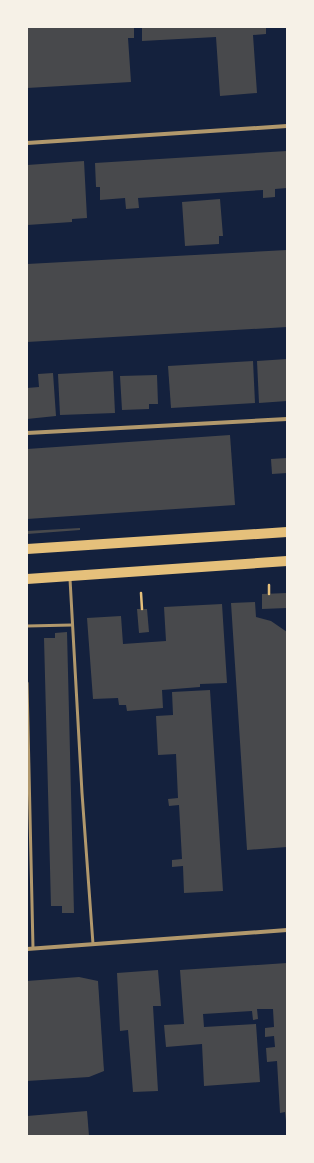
<svg xmlns="http://www.w3.org/2000/svg" width="314" height="1163" font-family="'Titillium Web',sans-serif">
  <style>
    .building { fill: #48494c }
    .lines { fill: none; stroke-linecap: round; stroke-linejoin: round }
    .path { stroke: #e5c07b; stroke-width: 2.5 }
    .service { stroke: #b1986c; stroke-width: 3 }
    .minor { stroke: #b1986c; stroke-width: 4 }
    .primary { stroke: #e5c07b; stroke-width: 10 }
  </style>
  <rect width="100%" height="100%" fill="#14213d"/>
  <g class="building">
    <path d="M 27,27 L 134,27 L 134,38 L 128,38 L 131,82 L 27,88 Z"/>
    <path d="M 142,27 L 266,27 L 266,34 L 253,35 L 257,93 L 220,96 L 216,37 L 142,41 Z"/>
    <path d="M 287,151 L 287,188 L 275,189 L 275,197 L 263,198 L 263,190 L 138,198 L 139,208 L 126,209 L 125,198 L 100,200 L 100,187 L 96,187 L 95,163 Z"/>
    <path d="M 84,161 L 87,218 L 72,219 L 72,222 L 27,225 L 27,165 Z"/>
    <path d="M 220,199 L 223,236 L 219,236 L 219,244 L 185,246 L 182,202 Z"/>
    <path d="M 287,250 L 287,327 L 27,342 L 27,264 Z"/>
    <path d="M 287,359 L 287,401 L 259,403 L 257,361 Z"/>
    <path d="M 253,361 L 255,403 L 171,408 L 168,366 Z"/>
    <path d="M 113,371 L 115,413 L 60,415 L 58,374 Z"/>
    <path d="M 53,373 L 56,416 L 27,419 L 27,388 L 39,387 L 38,374 Z"/>
    <path d="M 157,375 L 158,404 L 149,404 L 149,409 L 122,410 L 120,376 Z"/>
    <path d="M 230,435 L 235,505 L 27,519 L 27,449 Z"/>
    <path d="M 287,458 L 287,473 L 272,474 L 271,459 Z"/>
    <path d="M 80,528 L 80,530 L 27,534 L 27,531 Z"/>
    <path d="M 287,593 L 287,608 L 262,609 L 262,594 Z"/>
    <path d="M 255,602 L 256,617 L 271,621 L 287,632 L 287,847 L 247,850 L 231,603 Z"/>
    <path d="M 222,604 L 227,683 L 200,684 L 200,687 L 162,690 L 163,708 L 127,711 L 126,705 L 119,705 L 118,698 L 93,699 L 87,618 L 121,616 L 123,644 L 166,641 L 164,607 Z"/>
    <path d="M 137,609 L 147,609 L 149,632 L 139,633 Z"/>
    <path d="M 67,632 L 74,913 L 62,913 L 62,906 L 51,906 L 44,638 L 55,638 L 55,633 Z"/>
    <path d="M 210,690 L 223,891 L 184,893 L 183,866 L 172,867 L 172,860 L 182,859 L 179,805 L 169,806 L 168,799 L 178,798 L 176,754 L 158,755 L 156,716 L 173,715 L 172,692 Z"/>
    <path d="M 287,963 L 287,1121 L 286,1121 L 285,1112 L 280,1113 L 277,1061 L 267,1062 L 266,1048 L 275,1047 L 274,1036 L 265,1037 L 265,1028 L 274,1027 L 273,1009 L 257,1009 L 258,1019 L 253,1020 L 252,1011 L 203,1014 L 204,1027 L 256,1024 L 260,1082 L 204,1086 L 202,1044 L 166,1047 L 164,1025 L 184,1024 L 180,970 Z"/>
    <path d="M 158,970 L 161,1006 L 153,1006 L 158,1091 L 133,1092 L 128,1030 L 120,1031 L 117,973 Z"/>
    <path d="M 79,977 L 98,981 L 104,1071 L 89,1077 L 27,1081 L 27,981 Z"/>
    <path d="M 87,1111 L 89,1136 L 27,1136 L 27,1116 Z"/>
  </g>
  <g class="lines">
    <g class="path">
      <path d="M 269,585 L 269,594"/>
      <path d="M 141,593 L 142,609"/>
    </g>
    <g class="service">
      <path d="M 70,579 L 82,793 L 93,944"/>
      <path d="M 27,626 L 72,625"/>
      <path d="M 27,683 L 33,948"/>
    </g>
    <g class="minor">
      <path d="M 27,143 L 287,126"/>
      <path d="M 27,433 L 287,419"/>
      <path d="M 27,949 L 287,930"/>
    </g>
    <g class="primary">
      <path d="M 27,549 L 287,532"/>
      <path d="M 27,579 L 287,561"/>
    </g>
  </g>
  <rect width="314" height="1163" fill="none" stroke="#f6f1e7" stroke-width="56"/>
</svg>
